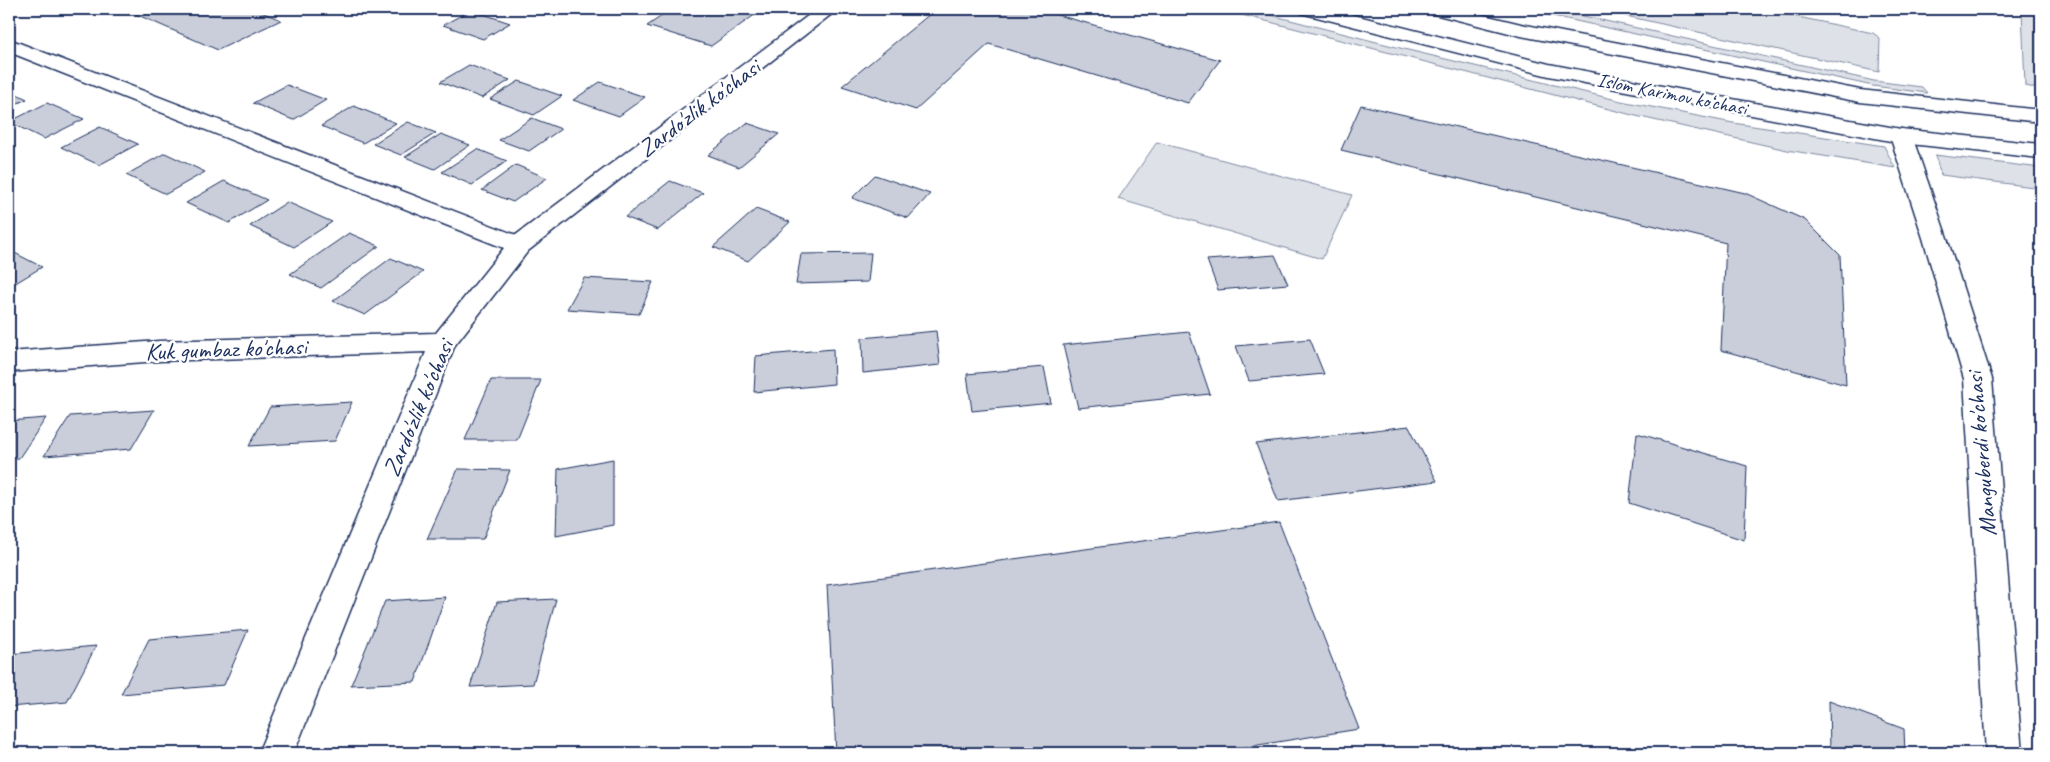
<svg xmlns="http://www.w3.org/2000/svg" width="2050" height="762" font-family="Caveat,sans-serif">
<style>
.green{fill:#dee1e7;stroke:#7c88a2}
.building{fill:#caceda;stroke:#1b2f5e}
.lines{fill:none;stroke-linecap:round;stroke-linejoin:round}
.minor-casing{stroke:#1b2f5e;stroke-width:3}
.primary-casing{stroke:#1b2f5e;stroke-width:3}
.minor{fill:#fff;fill-rule:evenodd}
.primary{fill:#fff;fill-rule:evenodd}
.labels{text-anchor:middle;dominant-baseline:central;stroke-width:5;stroke-linejoin:round;paint-order:stroke}
.far-street-label{font-size:20px;fill:#1b2f5e;stroke:#fff}
.street-label{font-size:24px;fill:#1b2f5e;stroke:#fff}
</style>
<rect width="100%" height="100%" fill="#fff"/>
<filter id="ink" filterUnits="userSpaceOnUse"><feTurbulence type="fractalNoise" baseFrequency=".02" numOctaves="2"/><feDisplacementMap in="SourceGraphic" scale="10" xChannelSelector="R" yChannelSelector="G"/><feConvolveMatrix kernelMatrix="1 2 1 2 8 2 1 2 1" color-interpolation-filters="sRGB"/></filter>
<g filter="url(#ink)">
<path class="green" d="M1219 9H1247L1408 50 1621 101 1733 123 1884 146 1895 168 1787 150 1636 116Z
M1521 9H1552L1874 81 1922 87 1927 93 1873 86Z
M1594 9H1761L1873 33 1880 38 1879 72Z
M2022 10 2041 14V89L2025 86Z
M1157 142 1352 195 1322 259 1118 199Z
M1935 155 2041 168V188L1941 175Z"/>
<path class="building" d="M124 9H254L281 20 218 50Z
M672 9H763L711 46 647 26Z
M936 9H1036L1220 60 1188 103 989 44 916 110 842 86Z
M471 10 510 23 483 39 443 25Z
M469 65 510 80 482 98 440 82Z
M519 81 562 96 534 115 490 99Z
M600 82 645 97 619 116 573 100Z
M287 85 326 100 293 120 253 103Z
M9 90 27 99 9 107Z
M47 103 84 119 44 139 9 122Z
M1361 105 1745 193 1805 220 1840 255 1846 385 1721 350 1726 243 1341 150Z
M354 106 396 123 363 143 321 126Z
M532 118 561 129 529 151 499 140Z
M408 122 436 133 401 155 373 144Z
M747 123 779 134 739 167 708 155Z
M100 127 138 144 99 165 61 147Z
M441 134 470 145 435 169 405 157Z
M477 149 507 161 472 185 442 172Z
M165 153 205 172 166 194 126 175Z
M516 165 547 178 513 202 482 190Z
M875 175 930 194 908 218 852 198Z
M224 181 267 200 229 223 186 203Z
M670 181 703 193 658 230 625 217Z
M287 202 332 222 294 247 250 226Z
M756 209 790 222 748 261 713 247Z
M349 233 379 246 321 288 290 274Z
M9 250 42 267 9 287Z
M871 253 868 282 796 284 801 254Z
M1275 255 1288 284 1218 290 1207 260Z
M391 258 423 272 365 315 333 301Z
M584 278 653 282 639 314 567 309Z
M936 331 940 365 863 373 862 338Z
M1189 332 1210 394 1078 408 1063 345Z
M1310 339 1324 374 1249 381 1236 346Z
M833 349 834 384 754 392 756 356Z
M1044 367 1051 403 972 411 967 374Z
M491 380H541L517 440H465Z
M352 402 335 441 249 446 270 407Z
M154 410 131 449 44 456 70 416Z
M46 418 19 458 9 459V421Z
M1409 426 1437 481 1278 501 1256 444Z
M1637 433 1747 466 1744 540 1629 503Z
M613 459V525L556 536 558 469Z
M458 469 510 470 483 539H427Z
M1279 522 1359 729 1208 753H836L827 585Z
M445 597 415 682 351 685 385 601Z
M556 599 533 684 470 687 497 602Z
M248 630 224 685 121 694 149 639Z
M96 646 67 702 9 707V654Z
M1829 701 1904 729 1905 753H1830Z"/>
<g class="lines">
<defs>
<path id="minor" d="M817 9H838L528 251 455 345 294 753H258L426 352 159 361 9 372V352L159 341 436 333 504 248 9 52V39L516 235Z
M1901 129 1909 131 1912 136 1947 238 1992 379 2022 753H1986L1964 379 1923 238 1890 136 1893 131Z"/>
<path id="primary" d="M1299 9H1330L1549 64 1693 92 1901 129 2041 144V158L1901 143 1693 104 1549 76 1301 13Z
M1428 9H1459L1521 24 1860 90 2041 110V122L1860 102 1521 36 1430 13Z"/>
</defs>
<use href="#minor" class="minor-casing"/>
<use href="#primary" class="primary-casing"/>
<use href="#minor" class="minor"/>
<use href="#primary" class="primary"/>
</g>
</g>
<g class="labels">
<g class="far-street-label">
<text transform="translate(1672 94) rotate(11)">Islom Karimov ko‘chasi</text>
</g>
<g class="street-label">
<text transform="translate(699 108) rotate(-37)">Zardo'zlik ko'chasi</text>
<text transform="translate(226 349) rotate(-2)">Kuk gumbaz ko'chasi</text>
<text transform="translate(418 408) rotate(-67)">Zardo'zlik ko'chasi</text>
<text transform="translate(1981 454) rotate(-95)">Manguberdi ko'chasi</text>
</g>
</g>
<rect width="2050" height="762" fill="none" stroke="#fff" stroke-width="30"/>
<rect x="15" y="15" width="2020" height="732" fill="none" stroke="#1b2f5e" stroke-width="2" filter="url(#ink)"/>
</svg>
